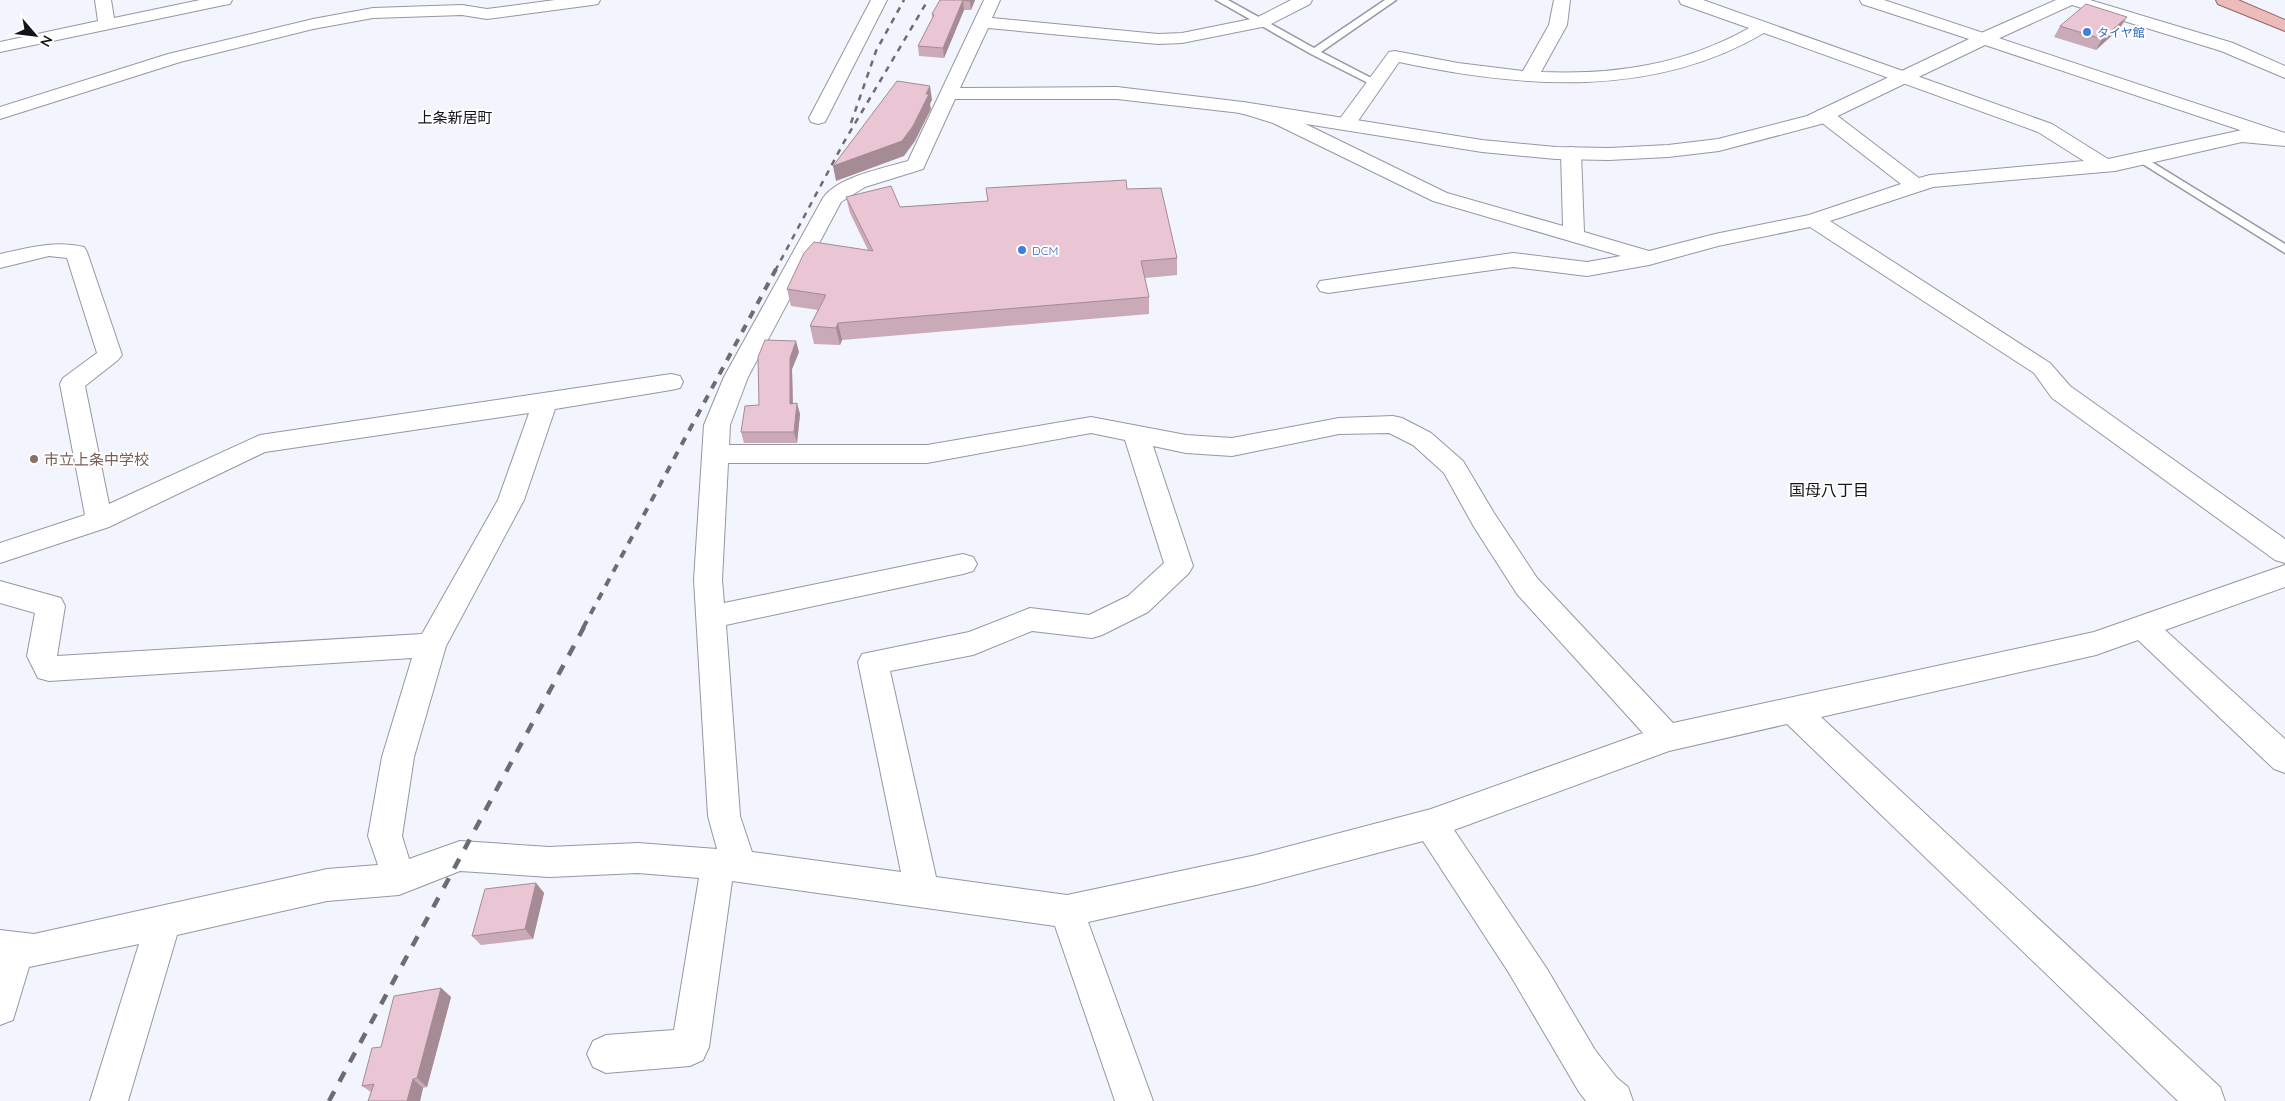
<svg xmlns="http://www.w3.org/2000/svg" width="2285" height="1101" font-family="Quicksand,'Noto Sans JP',sans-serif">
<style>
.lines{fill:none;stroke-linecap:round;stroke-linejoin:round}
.service-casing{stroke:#9597a3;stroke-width:3}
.minor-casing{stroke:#9597a3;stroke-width:2}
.tertiary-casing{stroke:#9597a3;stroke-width:2}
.primary-casing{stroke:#976462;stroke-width:2}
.service{fill:#fff;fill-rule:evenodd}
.minor{fill:#fff;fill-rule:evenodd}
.tertiary{fill:#fff;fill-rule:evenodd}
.primary{fill:#ebbcb9;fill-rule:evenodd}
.rail-far2{stroke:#6c6d73;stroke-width:2.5;stroke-dasharray:6 6;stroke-linecap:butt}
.rail-far1{stroke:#6c6d73;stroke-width:4;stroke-dasharray:8 8;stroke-linecap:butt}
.rail{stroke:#6c6d73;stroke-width:4.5;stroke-dasharray:11 11;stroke-linecap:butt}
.wall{fill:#c9aab6}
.shaded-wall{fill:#a48b94}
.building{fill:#eac6d4;stroke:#a48b94}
.shop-dot{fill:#3f7fe0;stroke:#fff;stroke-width:2}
.education-dot{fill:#8d6e63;stroke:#fff;stroke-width:2}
.labels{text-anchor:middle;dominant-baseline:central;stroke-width:4;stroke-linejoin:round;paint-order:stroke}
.far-shop-label{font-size:12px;fill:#366cbe;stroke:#fff;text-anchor:start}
.far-quarter-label{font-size:15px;fill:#131418;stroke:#fff}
.education-label{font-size:15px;fill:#785e54;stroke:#fff;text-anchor:start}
.neighbourhood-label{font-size:16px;fill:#131418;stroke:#fff}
</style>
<rect width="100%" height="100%" fill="#f2f4fe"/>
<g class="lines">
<defs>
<path id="service" d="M1216 0H1228L1314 48 1385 0H1396L1321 52 1381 83 1380 85H1372L1311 54Z
M2142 156 2285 244V253L2138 161 2137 159Z"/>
<path id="minor" d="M95 0H111L114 18 200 0H232L230 4 224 5 0 52V42L98 21Z
M555 0H600L598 4 592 5 487 19 462 15 373 18 313 29 180 62 0 119V107L168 54 313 19 373 8 462 5 487 9Z
M871 0H887L827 118 825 122 818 124 811 122 809 118Z
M984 0H1000L992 18 1158 34 1182 33 1256 18 1291 0H1312L1310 4 1267 26 1182 43 1158 44 988 28 960 88 1117 87 1243 102 1287 115 1447 193 1563 226 1561 153 1564 149 1571 147 1578 149 1581 153 1584 232 1649 251 1715 234 1809 215 1901 184 1817 119 1815 115 1817 111 1824 109 1831 111 1919 178 1930 175 2084 161 2038 132 1764 33C1652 99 1522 88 1399 62L1353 128 1346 130 1339 128 1336 124 1389 52 1395 51 1458 63 1523 71 1549 25 1554 0H1570L1567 25 1541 72C1615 75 1683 65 1749 28L1681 4 1679 0H1703L2052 124 2108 159 2242 130 2285 134V146L2242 142 2115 171 1933 187 1830 221 2050 363 2070 386 2285 539V563L2275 560 2052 398 2034 373 1810 227 1718 246 1649 265 1587 276 1513 267 1328 293 1320 291 1317 286 1320 281 1513 253 1587 262 1621 256 1433 201 1273 123 1241 113 1117 99H955L923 169 865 187 841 202 748 377 730 425 729 445H927L1091 417 1186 435 1232 438 1339 418 1393 416 1402 418 1431 433 1463 461 1494 513 1537 578 1673 723 2094 632 2285 565V587L2165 630 2285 739V773L2274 769 2138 640 2096 655 1821 717 2220 1087 2225 1101H2178L1787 724 1669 751 1454 830 1547 969 1595 1050 1617 1078 1628 1087 1633 1101H1586L1579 1092 1509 973 1423 841 1256 885 1088 922 1153 1101H1115L1055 926 732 881 709 1047 703 1060 690 1066 606 1073 593 1067 587 1054 593 1041 606 1035 674 1030 699 878 638 873 549 877 460 871 399 895 327 901 177 935 128 1101H90L139 944 29 967 13 1020 0 1025V930L34 934 327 869 378 865 368 836 382 757 412 658 49 681 38 678 27 656 35 613 0 603V581L61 598 65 606 57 656 422 634 498 500 529 413 265 452 109 527 0 563V543L85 515 60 384 63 378 97 353 67 258 49 256 0 268V254C28 248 55 240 84 247L87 252 122 355 118 360 85 386 109 504 260 435 671 374 680 376 683 382 680 388 671 390 555 409 524 500 446 646 414 757 402 836 409 859 460 841 549 847 638 843 717 849 708 816 694 580 704 425 724 377 823 198C837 177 884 168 908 161ZM1091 433 1125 440 1164 563 1128 596 1089 615 1030 608 969 632 862 654 858 662 901 872 752 852 740 816 726 625 963 574 973 571 977 564 973 557 963 554 724 603 722 580 728 463H927ZM1389 433 1413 445 1444 473 1474 527 1517 594 1643 733 1431 809 1256 855 1067 895 936 877 890 671 973 655 1032 631 1092 638 1102 635 1148 612 1189 573 1193 566 1153 446 1186 453 1232 456 1339 434Z
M2056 0H2090L2233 43 2285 66V78L2221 51 2072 5 1991 42H1979L1976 38 1979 34Z"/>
<path id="tertiary" d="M1860 0H1884L2285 133V145L1985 45 1821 124 1719 151 1668 157 1609 160 1556 159 1482 152 1243 114 1236 112 1234 108 1236 104 1243 102 1482 140 1556 147 1609 148 1668 145 1718 139 1807 116 1969 39 1862 4Z"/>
<path id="primary" d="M2216 0H2238L2285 20V31L2218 4Z"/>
</defs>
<use href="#service" class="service-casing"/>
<use href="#minor" class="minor-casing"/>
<use href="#tertiary" class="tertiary-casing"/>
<use href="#primary" class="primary-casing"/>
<use href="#service" class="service"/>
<use href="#minor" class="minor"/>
<use href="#tertiary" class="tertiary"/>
<use href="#primary" class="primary"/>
<path class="rail-far2" d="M851 123 876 51 904 0
M775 271 844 142 928 0"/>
<path class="rail-far1" d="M583 628 776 269"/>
<path class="rail" d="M329 1101 584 627"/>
</g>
<path class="wall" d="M940 0H975L971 10H964L944 58 919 56 918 46 932 19V14Z
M2060 26 2120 28 2096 50 2054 37Z
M986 188 1127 189 1177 258V275L1145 278 1149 297V314L842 340 840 345 814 344 810 326 818 310 791 306 787 289 868 250 850 213 846 197 900 207 988 201Z
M799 352 792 369 793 404 800 414 797 443H744L741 432Z
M536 883 544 893 533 939 481 945 472 936Z
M441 988 451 997 427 1087 423 1088 420 1101H368L371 1092 362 1086 381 1047Z"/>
<path class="shaded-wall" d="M963 0 964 10 944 58 943 48Z
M970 0H975L971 10 970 1Z
M2127 17 2120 28 2096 50 2102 39Z
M930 86 932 100 930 104 931 109 915 141 904 156 836 181 833 166 926 94Z
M838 323 842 340 840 345 836 328Z
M796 341 799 352 792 369 793 415 790 404V358Z
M797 403 800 414 797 443 794 432Z
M536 883 544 893 533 939 525 929Z
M441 988 451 997 427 1087 417 1078Z
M413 1079 423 1088 420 1101H407Z"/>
<path class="building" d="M940 0H970V1L963 0 943 48 918 46 934 15 932 14Z
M2086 4 2127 17 2102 39 2060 26Z
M897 81 930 86 926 94H929L913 126 902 141 833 166Z
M1126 180 1127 189 1161 188 1177 258 1141 261 1149 297 838 323 836 328 810 326 826 295 787 289 804 253 814 242 873 251 846 197 891 186 900 207 988 201 986 188Z
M765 340 796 341 790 358V404L797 403 794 432H741L745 406 759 405 758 357Z
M536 883 525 929 472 936 485 889Z
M441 988 417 1078 413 1079 407 1101H368L374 1084 362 1086 372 1048 381 1047 394 996Z"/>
<g class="shop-dot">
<circle cx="2087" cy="32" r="5"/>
<circle cx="1022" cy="250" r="5"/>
</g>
<circle class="education-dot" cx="34" cy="459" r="5"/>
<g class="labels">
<g class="far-shop-label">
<text x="2097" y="32">タイヤ館</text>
<text x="1032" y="250">DCM</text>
</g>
<g class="far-quarter-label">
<text x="455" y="117">上条新居町</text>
</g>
<g class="education-label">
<text x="44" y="459">市立上条中学校</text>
</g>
<g class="neighbourhood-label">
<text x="1829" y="490">国母八丁目</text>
</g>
</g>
<g transform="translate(35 35) rotate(118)" stroke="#ffffff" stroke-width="4" paint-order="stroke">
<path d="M0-4L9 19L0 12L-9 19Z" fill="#131418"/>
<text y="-8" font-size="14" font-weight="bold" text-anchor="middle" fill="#131418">N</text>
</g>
</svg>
